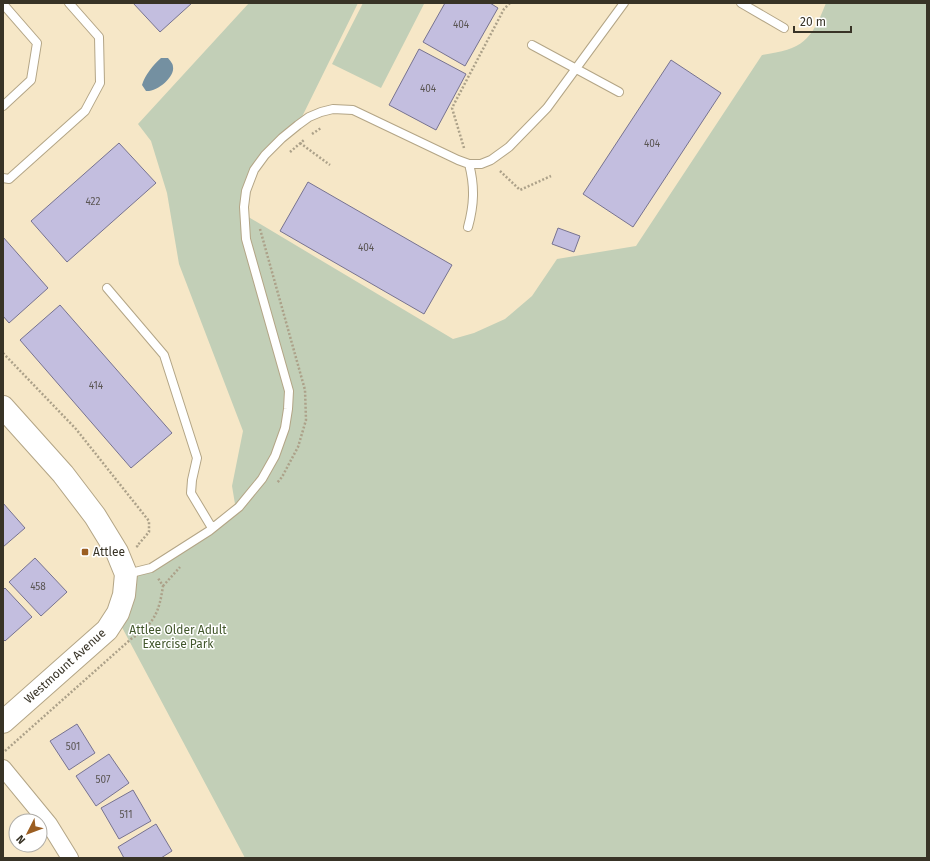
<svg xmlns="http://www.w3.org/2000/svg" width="930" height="861" font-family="'Fira Sans',sans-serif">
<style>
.green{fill:#c2cfb7}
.water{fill:#7490a1}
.building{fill:#c3bedf;stroke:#777390}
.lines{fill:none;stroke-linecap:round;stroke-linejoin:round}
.lane-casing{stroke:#b3a586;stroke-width:10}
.street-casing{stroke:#b3a586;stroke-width:18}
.secondary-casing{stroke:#b3a586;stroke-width:24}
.path{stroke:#aca189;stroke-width:2.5;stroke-dasharray:2 2;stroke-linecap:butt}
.lane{stroke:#fff;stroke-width:8}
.street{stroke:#fff;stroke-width:16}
.secondary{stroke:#fff;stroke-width:22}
.poi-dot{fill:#9b5e22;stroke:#fff;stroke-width:1.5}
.labels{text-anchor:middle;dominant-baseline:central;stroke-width:3;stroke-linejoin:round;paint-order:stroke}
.number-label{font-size:10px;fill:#5b5654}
.poi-label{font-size:12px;fill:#383326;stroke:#fff;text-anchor:start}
.park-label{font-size:12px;fill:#42572c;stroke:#fff}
.street-label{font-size:12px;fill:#383326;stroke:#fff}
</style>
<rect width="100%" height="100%" fill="#f6e7c7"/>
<path class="green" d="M249 3H358L297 127 266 155 247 192 245 215 453 339 474 333 505 319 532 296 557 259 636 246 762 55C803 49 811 41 826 3H927V858H245L117 618 127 575 151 570 236 510 232 486 243 431 179 264 167 193 151 141 138 124Z
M363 3H422L424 4 381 88 332 64Z"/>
<path class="water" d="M161 58H168C170 61 173 63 173 67 175 77 157 92 146 91L142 85C145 75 153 65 161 58Z"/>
<path class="building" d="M133 3H192L160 32Z
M445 3H490L498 8 465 66 423 42Z
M419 49 466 74 436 130 389 105Z
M671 60 721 93 633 227 583 194Z
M119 143 156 183 67 262 31 221Z
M308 182 452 265 424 314 280 231Z
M558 228 580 236 574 252 552 244Z
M3 237 48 288 9 323 3 316Z
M60 305 172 433 131 468 20 340Z
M3 503 25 528 3 547Z
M35 558 67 592 41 616 9 582Z
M5 588 32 617 5 641 3 639V590Z
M77 724 95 753 69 770 50 741Z
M109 754 129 783 96 806 76 776Z
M133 790 151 821 119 839 101 808Z
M156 824 172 851 161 858H124L118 847Z"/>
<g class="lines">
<defs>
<path id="lane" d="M741 3 784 28
M3 4 37 43 31 80 3 106
M532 45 619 92
M3 178 9 179 85 111 100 83 99 37 69 3
M468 227C474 205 475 187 469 164
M107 288 164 355 197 458 192 480 191 493 212 528
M127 574 151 568 209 531 239 507 262 479 275 456 285 428 288 409 289 391 246 239 244 207 246 191 254 170 265 155 282 138 298 125 309 117 321 112 333 109 353 110 458 160 469 164H481L491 160 509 147 547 108 624 3"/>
<path id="street" d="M3 768 49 824 70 858"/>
<path id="secondary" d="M3 407 63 474 95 516 117 552 126 574 124 595 118 613 107 630 3 722"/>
</defs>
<use href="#lane" class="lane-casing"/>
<use href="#street" class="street-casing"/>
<use href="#secondary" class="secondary-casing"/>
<path class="path" d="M312 134 321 128
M300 143 330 165
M464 148 452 108 504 9 510 3
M290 152 304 140
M500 171 520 190 551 176
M260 229 305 390 306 420 298 447 282 477 277 483
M3 353 76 429 149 521V532L137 546 138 547
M163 586 180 567
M5 751 131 639C154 624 159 613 163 586L158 578"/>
<use href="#lane" class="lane"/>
<use href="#street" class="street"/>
<use href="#secondary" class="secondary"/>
</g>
<rect class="poi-dot" x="81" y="548" width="8" height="8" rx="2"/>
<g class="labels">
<g class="number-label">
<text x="461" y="25">404</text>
<text x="428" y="89">404</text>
<text x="652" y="144">404</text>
<text x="93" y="202">422</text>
<text x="366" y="248">404</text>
<text x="96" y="386">414</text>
<text x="38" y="587">458</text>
<text x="73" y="747">501</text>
<text x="103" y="780">507</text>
<text x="126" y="815">511</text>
</g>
<g class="poi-label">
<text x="93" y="552">Attlee</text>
</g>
<g class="park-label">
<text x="178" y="630">Attlee Older Adult<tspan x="178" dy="14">Exercise Park</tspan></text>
</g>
<g class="street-label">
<text transform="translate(65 666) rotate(-42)">Westmount Avenue</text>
</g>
</g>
<rect width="930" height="861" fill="none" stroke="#383326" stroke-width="8"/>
<g transform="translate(28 833) rotate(228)"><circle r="19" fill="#ffffff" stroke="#afada8"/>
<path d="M0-3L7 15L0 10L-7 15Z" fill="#9b5e22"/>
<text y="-6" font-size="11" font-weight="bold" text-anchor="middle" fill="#383326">N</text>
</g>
<path d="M794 26v6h57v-6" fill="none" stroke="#383326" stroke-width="2"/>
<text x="800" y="26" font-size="12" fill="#383326" stroke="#ffffff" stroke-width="3" paint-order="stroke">20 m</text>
</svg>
